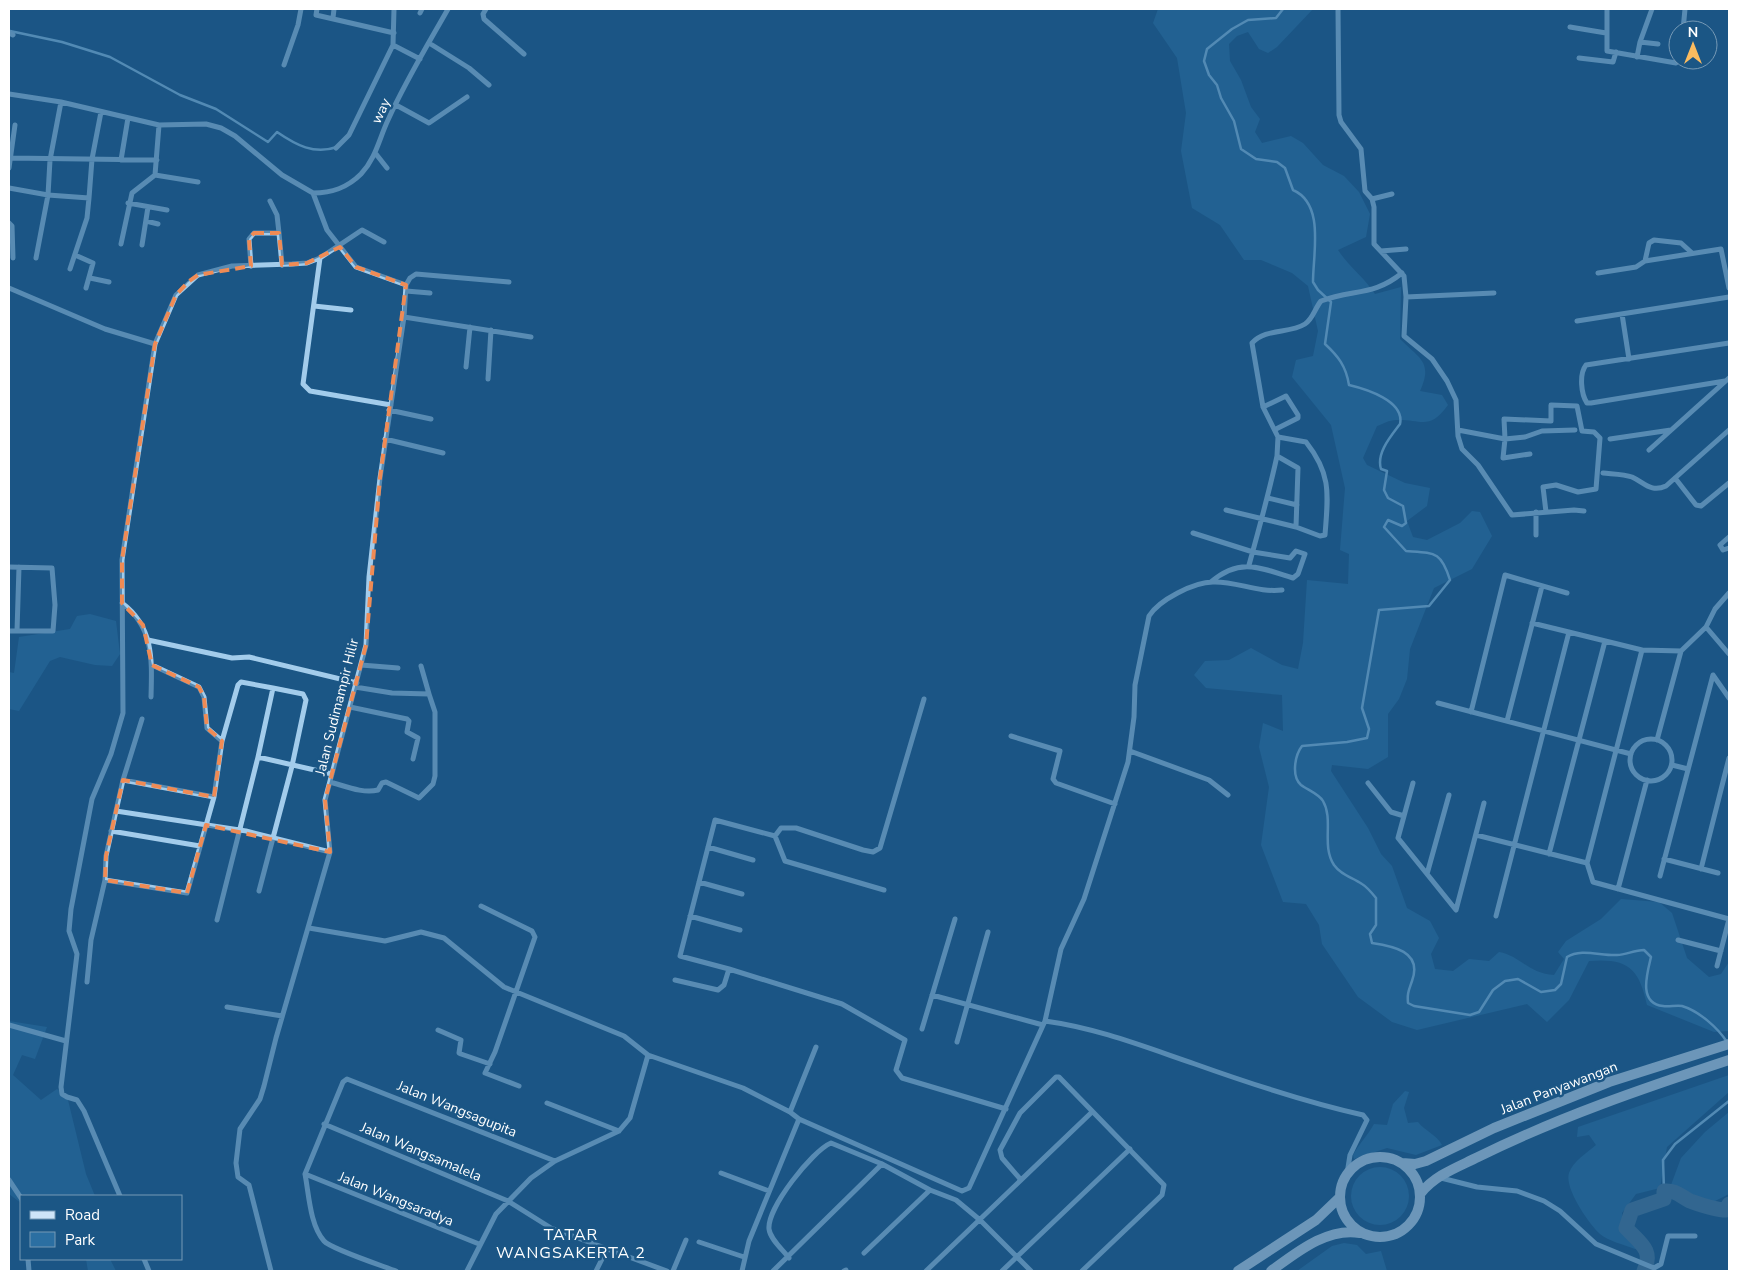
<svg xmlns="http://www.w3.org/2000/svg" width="1738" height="1280" font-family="'Nunito Sans',sans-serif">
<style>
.green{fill:#2b6fa2}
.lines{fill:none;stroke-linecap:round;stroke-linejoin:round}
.stream{stroke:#95c9ed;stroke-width:2.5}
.river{stroke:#4f7a9d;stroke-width:15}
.minor{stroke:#a3cceb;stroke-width:5}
.secondary{stroke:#cee5f8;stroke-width:10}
.marked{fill:none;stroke:#ef8b55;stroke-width:4;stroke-dasharray:10 6;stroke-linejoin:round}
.labels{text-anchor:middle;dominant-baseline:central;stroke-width:5;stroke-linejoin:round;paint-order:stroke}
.street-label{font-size:14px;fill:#fff;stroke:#1b5685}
.quarter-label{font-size:16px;letter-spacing:1px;fill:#fff;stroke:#1b5685}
</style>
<rect width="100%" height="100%" fill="#1b5685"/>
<path class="green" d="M1158 9H1313L1277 47 1268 53 1259 49 1248 32 1237 36 1229 44 1230 61 1241 80 1251 107 1260 119 1255 132 1262 143 1291 136 1303 143 1323 165 1344 176 1359 192 1370 214 1366 237 1338 250C1349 267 1364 277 1375 294L1401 287 1400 339C1420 359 1433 362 1420 391L1442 395 1448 405C1429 431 1422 419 1396 420 1389 420 1383 424 1377 426L1363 458 1367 465 1405 483 1430 488 1427 506 1407 521 1413 537 1427 540 1460 523 1472 511 1480 512 1492 536 1472 569 1434 588 1410 649 1407 679 1399 699 1388 714V757L1368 769 1332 765 1331 771 1368 828 1381 854 1392 866 1407 908 1430 921 1439 938 1431 954 1435 969 1453 971 1469 959 1489 961 1499 952C1519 955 1529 974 1554 975L1564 959 1558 952 1566 941 1601 919 1621 899 1659 902 1672 913 1687 958 1709 977 1721 974 1729 962V1031L1714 1032 1647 1005C1639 968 1628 958 1589 961L1569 1000 1547 1022 1527 1004 1417 1030 1392 1022 1358 997 1322 944 1319 925 1306 904 1283 902 1261 845 1269 787 1259 747 1263 723 1283 731 1282 695 1206 688 1194 675 1205 661 1229 660 1251 648 1282 665 1298 669 1303 643 1307 580 1348 584 1349 554 1340 550 1345 488 1331 425 1292 377 1296 360 1313 356 1318 331 1308 286 1292 273 1261 260H1244L1220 225 1192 208 1181 151 1186 113 1177 58 1153 23Z
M90 614 116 621 120 654 112 666 95 665 60 657 50 661 19 711 9 709V672L14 673 19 637 70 629 77 616Z
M9 1021 47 1027 35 1059 22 1055 13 1075 41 1100 57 1089 67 1096 86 1174 95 1196H21V1203L9 1194Z
M1729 1075V1092L1667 1147 1660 1188 1636 1194 1622 1213 1626 1233 1639 1248 1635 1249C1625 1245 1608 1241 1600 1234 1589 1224 1564 1188 1569 1173 1573 1161 1587 1153 1596 1145L1589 1135 1577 1137 1578 1127Z
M1405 1091 1409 1092 1404 1108 1408 1123 1418 1122C1425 1131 1437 1135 1442 1145L1416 1155 1387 1148 1354 1159 1353 1155C1359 1144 1368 1135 1374 1124L1387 1125 1393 1104Z
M1729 1112V1194L1701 1208 1671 1185 1681 1158 1705 1132Z
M1351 1196a29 29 0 1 1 58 0a29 29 0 1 1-58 0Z
M1344 1243 1357 1245 1366 1254 1381 1251 1387 1271H1297L1332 1246Z
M86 1259H110L116 1271H88Z"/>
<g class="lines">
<path class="stream" d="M1283 9 1276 18 1248 20 1232 29 1207 49 1204 61 1209 75 1217 85 1221 98 1234 121 1241 149 1256 159 1277 162 1285 168 1293 190C1325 204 1313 253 1313 282L1318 290 1331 302 1325 344C1338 356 1346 366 1349 385 1366 389 1405 401 1400 424 1391 436 1376 453 1381 469L1387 471 1384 490 1388 498 1403 506 1406 523 1402 526 1388 520 1384 527 1406 551C1435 553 1441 551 1450 580L1429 606 1379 610 1362 708 1369 729 1367 738 1347 742 1302 746C1295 755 1291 776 1301 785 1308 790 1319 794 1323 801 1334 820 1321 845 1334 865 1342 876 1352 877 1362 884 1367 887 1372 893 1376 898V925L1370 934 1372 943C1392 946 1423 951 1412 981 1409 990 1407 993 1408 1003L1414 1006 1470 1015 1479 1012 1493 990 1505 981 1518 979 1541 992 1555 990 1561 984 1567 957C1581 948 1601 956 1617 955 1626 955 1634 950 1644 950L1651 957C1647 974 1638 1003 1663 1006 1669 1007 1676 1005 1682 1006 1699 1011 1718 1028 1727 1042
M10 31 62 42 110 57 180 95 216 109 268 142 277 132C296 145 314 155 337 147
M1664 1191 1663 1160 1675 1144 1729 1101"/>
<path class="river" d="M1644 1271C1654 1250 1640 1243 1626 1228L1632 1210 1664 1199V1191C1676 1190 1680 1196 1690 1201 1701 1205 1714 1210 1726 1210L1729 1204"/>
<path class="minor" d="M317 9 316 15 394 33
M486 9 483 14 484 19 524 54
M1338 9 1339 115 1341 122 1361 149 1365 191 1372 199 1374 207V244L1404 276 1406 297 1404 336 1432 359 1447 381 1456 400 1458 436 1462 449 1478 465 1512 515 1574 510 1584 511
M1607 9V51L1676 63 1679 60
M420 13 422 9
M333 18 334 9
M1570 27 1606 33
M1683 30 1685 9
M9 33 13 35
M1640 42 1658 44
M429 43 469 68 489 85
M393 45 420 59
M1637 57 1640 42 1652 9
M1579 58 1613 62 1616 52
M284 65 298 25 301 9
M9 94 61 102 159 125 206 124 221 128 235 136 282 175 313 193 327 230 356 267 406 285 404 317 380 478 369 577 366 645 325 800 330 852 276 1038 264 1086 260 1099 240 1129 236 1163 238 1177 249 1185 271 1271
M396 105 429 123 467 97
M336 148 349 135 393 45 394 9
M376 154 387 168
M10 158 157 160
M121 160 128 118
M9 168 15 125
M155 175 198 182
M9 188 48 195 50 160 61 102
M313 193C332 193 347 188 361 174 376 158 379 139 388 120 405 82 427 46 448 9
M89 198 92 159 101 112
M1372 199 1392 194
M270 201 277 215 279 233
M128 203 167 210
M146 221 158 224
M9 223 12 226 13 258
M384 242 362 230 320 258 303 384 310 391 391 405
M121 244 132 193 155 175 159 125
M142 245 148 207
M1381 251 1406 249
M75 255 93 263 86 288
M36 258 48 195 89 198 87 218 70 269
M1645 261 1649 243 1654 240 1681 243 1692 253
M251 266 249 239 254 233H279L282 265
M1598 273 1636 267 1645 261 1721 249 1729 288
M90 278 109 282
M406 285 410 278 416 274 509 282
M9 288 105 329 155 344
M406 291 430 293
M1406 297 1494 293
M314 306 351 310
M1622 314 1629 359
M404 317 531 337
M1577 321 1729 297
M466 367 470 327
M488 379 491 330
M1725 381 1591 403H1587C1581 394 1579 374 1586 365L1729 343
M1263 407 1286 396 1298 415V418L1276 429
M389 410 431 419
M1458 430 1505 439 1503 458 1530 454
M1278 437 1306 442C1332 475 1328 495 1325 535L1320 536 1296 527
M385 439 443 453
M1610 439 1671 430
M1649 450 1729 378
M1277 456 1278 437 1263 407 1252 343C1266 328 1289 334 1305 324 1313 319 1315 308 1321 301 1353 289 1374 296 1402 273
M1603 473C1612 474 1624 474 1632 477 1645 483 1651 493 1666 486L1729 430
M1675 478 1696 505 1701 506 1729 483
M1268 498 1297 505
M1226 510 1296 527 1298 468 1277 456C1269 493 1259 529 1249 565
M1546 512 1543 487 1556 485 1578 492 1596 489 1600 438 1594 432 1582 431 1577 406 1551 405V421L1504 419 1505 439 1525 437 1542 431 1575 430
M1193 533 1253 552 1290 558 1296 551 1305 554 1298 574 1293 578C1261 568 1240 557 1211 582
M1536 535V512
M1729 537 1720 545 1723 550 1729 548
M9 567 52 568 55 605 53 631H9
M1729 593 1715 609 1706 627 1729 654
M122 603C154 627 152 660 151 697
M1532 623 1642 650 1681 651 1706 627
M17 631 19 567
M148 640 232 658 249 657 357 683
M152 665 199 687 204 697 207 728 222 741
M361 665 398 668
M421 666 429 694
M1438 703 1631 754
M350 707 407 719 409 721 407 732 418 738 413 759
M1471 712 1505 575 1567 593
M1507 721 1542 586
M1011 736 1060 751 1053 779 1056 783 1115 804
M1630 760a21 21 0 1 1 42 0a21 21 0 1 1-42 0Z
M1657 740 1681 651
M1130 751 1209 780 1228 795
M1672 765 1688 769
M123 780 142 719
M330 782C345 786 363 794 378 790L382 783 386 782 419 798 433 784 435 776V712L429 694 392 693 355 687
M1368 783 1391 812 1404 816
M1413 783 1398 838 1456 910 1484 803
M116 811 123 780 214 797
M111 831 200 846
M1476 835 1587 863 1593 882 1729 919
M775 836 781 828H796L863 850 873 852 880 848 924 699
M708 847 753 860
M1549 854 1605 641
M1664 859 1718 873
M1587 863 1642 650
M1701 869 1729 758
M1427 874 1449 795
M1660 876 1713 675 1729 698
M105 880 187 893 214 797 222 741 238 685 241 682 273 688 258 757
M699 882 742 894
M1618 889 1647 780
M259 891 292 766 306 700 303 694 273 688
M481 906 532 931 535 937 495 1052 485 1073 519 1086
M690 916 740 930
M1496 916 1569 632
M217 920 258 757 332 774
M309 928 385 941 421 932 444 938 504 987 624 1036 648 1055 743 1088 790 1112 799 1119 962 1191 969 1188 1045 1021C1097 1028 1145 1047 1195 1064 1251 1084 1305 1102 1363 1115L1367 1120 1350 1155 1347 1174
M1678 940 1721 951
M1717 966 1729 919
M729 969 680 956 715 820 775 836 785 861 884 890
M675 980 718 990 724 985 729 969 842 1004 905 1040 896 1070 902 1078 1006 1109
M87 982 91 940 105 880 106 856 116 811 246 831 330 852
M932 995 1043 1025
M227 1007 282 1016
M1045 1021 1061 949 1084 899 1128 762 1134 717 1135 685 1149 616C1159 600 1194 582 1213 582 1236 581 1258 593 1282 590
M9 1025 66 1041
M922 1029 955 919
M438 1030 461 1040 459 1053 461 1054 490 1064
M957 1042 988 932
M547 1103 619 1131
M790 1112 816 1047
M324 1124 508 1201 551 1228 667 1271
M721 1173 769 1191
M305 1174 343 1082 347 1079 555 1161
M305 1174 479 1244
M305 1174C309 1195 310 1225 324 1241 331 1249 383 1266 396 1271
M1441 1178 1477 1187 1517 1191 1544 1201 1560 1211 1596 1244 1654 1268 1661 1264 1668 1236H1695
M9 1180 21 1198
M1021 1180 1002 1158 1000 1150 1020 1113 1056 1077H1059L1164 1185 1162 1195 1082 1271
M120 1196 84 1111 77 1100 67 1097 62 1094 61 1087 77 954 69 931 71 909 92 799 111 754 123 713 122 560 155 344 176 295 198 275 232 266 292 264 307 263 320 258
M699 1242 744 1257
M864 1253 930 1190
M789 1258C783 1250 770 1239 769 1229 767 1208 812 1151 831 1143L882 1164 930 1190 956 1200 980 1220 1031 1271
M28 1259 29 1271
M144 1259 149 1271
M467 1271 496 1214 531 1178 555 1161 619 1131 630 1118 648 1055
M596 1271 607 1249
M673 1271 686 1240
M742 1271 749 1241 799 1119
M773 1271 882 1164
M844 1271 846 1270
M926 1271 1092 1112
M1002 1271 1130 1149"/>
<path class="secondary" d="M1340 1197a40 40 0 1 1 80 0a40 40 0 1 1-80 0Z
M1402 1163 1415 1164 1426 1161 1494 1128 1609 1082 1729 1044
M1421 1193C1435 1175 1458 1167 1478 1157 1559 1117 1644 1088 1729 1060
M1238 1271 1316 1220 1340 1197
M1271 1271C1296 1253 1327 1227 1360 1233"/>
</g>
<path d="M0 0H1738V1280H0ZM254 233H279L282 265 307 263 340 247 356 267 406 285 380 478 366 645 325 800 330 852 206 825 187 893 105 880 106 856 123 780 214 797 222 741 207 728 204 697 199 687 152 665 143 625 122 603V560L155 344 176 295 188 282 198 275 251 266 249 239Z" fill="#1b5685" fill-opacity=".55" fill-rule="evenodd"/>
<path class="marked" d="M254 233H279L282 265 307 263 340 247 356 267 406 285 380 478 366 645 325 800 330 852 206 825 187 893 105 880 106 856 123 780 214 797 222 741 207 728 204 697 199 687 152 665 143 625 122 603V560L155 344 176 295 188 282 198 275 251 266 249 239Z"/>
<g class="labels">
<g class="street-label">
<text transform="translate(381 111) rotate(-65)">way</text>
<text transform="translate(337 707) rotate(-76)">Jalan Sudimampir Hilir</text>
<text transform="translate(1559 1088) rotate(-21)">Jalan Panyawangan</text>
<text transform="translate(457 1109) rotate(22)">Jalan Wangsagupita</text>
<text transform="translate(421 1152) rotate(23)">Jalan Wangsamalela</text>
<text transform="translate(396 1199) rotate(22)">Jalan Wangsaradya</text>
</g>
<g class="quarter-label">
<text x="571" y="1235">TATAR<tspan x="571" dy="18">WANGSAKERTA 2</tspan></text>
</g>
</g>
<rect width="1738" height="1280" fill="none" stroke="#ffffff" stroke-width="20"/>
<rect x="20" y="1195" width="162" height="65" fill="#1b5685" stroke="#769ab6"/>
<rect x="30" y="1211" width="25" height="8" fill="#cee5f8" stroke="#769ab6"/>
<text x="65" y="1220" font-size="15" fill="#ffffff">Road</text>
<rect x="30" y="1232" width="25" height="15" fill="#2b6fa2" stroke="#769ab6"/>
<text x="65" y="1245" font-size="15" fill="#ffffff">Park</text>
<g transform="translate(1693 45)"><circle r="24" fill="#1b5685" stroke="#769ab6"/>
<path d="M0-4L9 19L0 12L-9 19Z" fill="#fcbc5f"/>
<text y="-8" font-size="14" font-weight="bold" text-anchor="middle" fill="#ffffff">N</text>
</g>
</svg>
